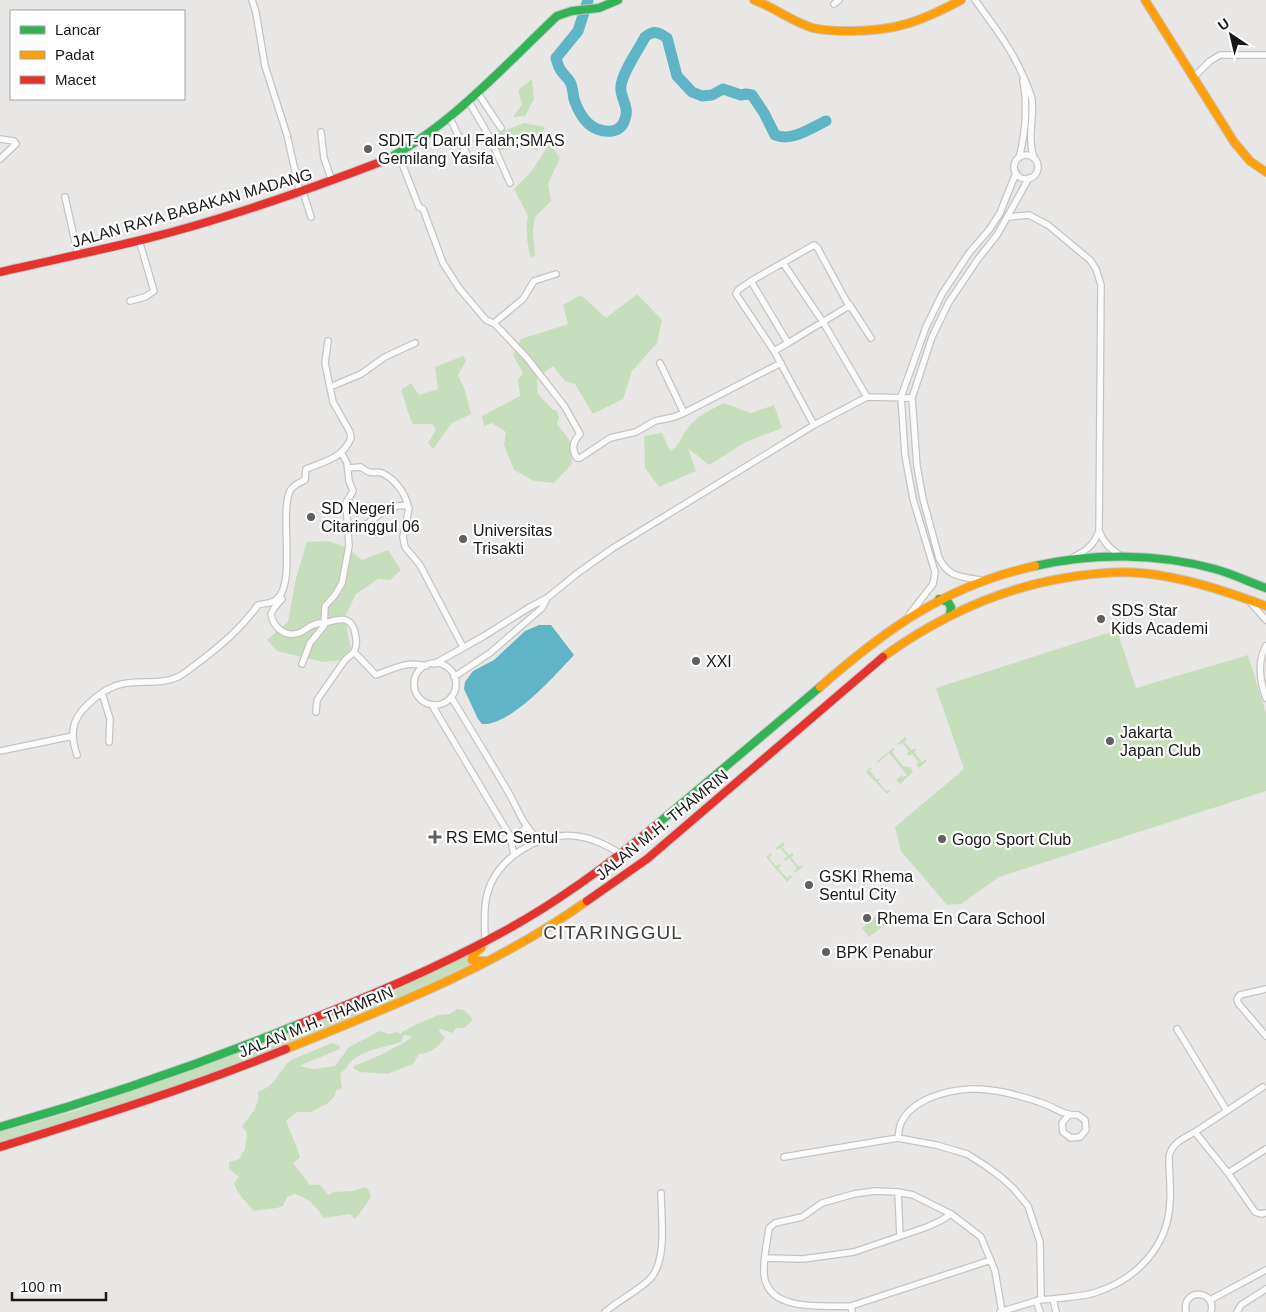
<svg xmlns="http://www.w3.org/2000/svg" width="1266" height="1312" font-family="Helvetica,sans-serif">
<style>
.green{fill:#c7debd}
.water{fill:#5fb5c5}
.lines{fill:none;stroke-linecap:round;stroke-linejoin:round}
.river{stroke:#5fb5c5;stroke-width:11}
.street-casing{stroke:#c6c4c2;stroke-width:8}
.fast-casing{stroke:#c6c4c2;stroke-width:10}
.slow-casing{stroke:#c6c4c2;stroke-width:10}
.jam-casing{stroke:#c6c4c2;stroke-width:10}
.street{stroke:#fcfbfb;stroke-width:5.5}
.fast{stroke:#30b455;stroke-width:8}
.slow{stroke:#ff9f0a;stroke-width:8}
.jam{stroke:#e5322d;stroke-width:8}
.poi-dot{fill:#62605f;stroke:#fff;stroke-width:2}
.labels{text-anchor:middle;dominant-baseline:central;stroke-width:4.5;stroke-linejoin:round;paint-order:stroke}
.poi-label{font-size:16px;fill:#191817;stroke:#fff;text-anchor:start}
.street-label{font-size:16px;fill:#191817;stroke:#fff}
.quarter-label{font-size:19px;letter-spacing:1px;fill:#423e3c;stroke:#fff}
</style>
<rect width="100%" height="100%" fill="#e9e7e5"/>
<path class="green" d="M532 79 534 99 525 116 513 117 522 104 518 90Z
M524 123 545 127 538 143V151L523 143 500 151 493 139 498 133Z
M550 143 560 158 548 184 551 201 535 217 533 230 535 256 531 258C527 243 525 231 528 216L514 189 531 172Z
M637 294 662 320 657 343 632 371 623 399 593 414 575 384 565 381 553 366 537 378 538 394 552 409 557 411 559 417 557 424 571 442 572 464 554 483 534 481 514 470 504 445 506 432 492 423 484 426 482 416 520 396 518 379 523 373 513 355 521 339 568 324 563 305 581 295 606 318Z
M463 356 466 361 458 375 465 390 471 414 452 423 433 449 428 443 436 430 432 424H413C407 413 406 402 401 390L411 383 419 395 438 389 435 367Z
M724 403 751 413 774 405 782 428 746 442 709 465 688 448 696 471 659 487 645 468 644 436 662 433 670 451C681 445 680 438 687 429 696 416 710 410 724 403Z
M328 541 346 547 362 560 388 550 401 570 390 580 378 579 356 594 345 617 351 650 344 660 323 662 277 651 267 640 288 622 296 578 307 542Z
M1117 630 1136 688 1248 655 1266 713V791L999 877 961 904 947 905 901 851 895 827 964 769 936 688Z
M905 737 907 739 904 742 912 750 915 748 916 750 914 752 922 762 925 759 927 761 919 768 916 765 919 762 912 754 909 756 907 754 909 751 902 743 899 745 898 743Z
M893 748 895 749 892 752 903 766 910 767 913 772 900 784 896 780 902 775 903 777 907 775 889 753 878 763 876 762Z
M871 767 872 768 870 771 876 779H881L878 781 886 791 890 790 891 791 887 794 866 772Z
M783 842 785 845 782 847 789 855 792 853 794 855 791 857 799 867 803 865 804 866 795 873 794 871 797 868 789 858 786 861 784 859 787 856 780 848 777 850 776 848Z
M771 853 772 855 769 858 776 866 780 864 781 865 778 868 787 878 790 875 792 877 787 882 766 857Z
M878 914 886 924 869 937 862 928Z
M467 955 468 962 473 964C419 994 361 1015 304 1038 204 1078 103 1114 0 1144V1132L75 1111 237 1053Z
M457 1009 464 1010 473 1019 465 1028H456L453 1033 440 1029 439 1031 445 1038C435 1048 435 1052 419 1054L413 1064 387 1074 360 1072 353 1068 355 1065C362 1065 407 1042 412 1037L404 1035 401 1042C386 1047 367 1049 354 1059 348 1063 348 1069 340 1073L342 1088 336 1091 335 1096 328 1103 311 1112H297L286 1121 297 1148 300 1158 293 1163 310 1185C324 1183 320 1187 329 1195L333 1192 353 1191 366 1187 369 1191 371 1197 358 1216 354 1219 350 1214 323 1218C315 1204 310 1200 295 1194L287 1197 283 1206 277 1208 254 1211C246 1202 238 1195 234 1183L239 1177 229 1169V1162L239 1159 245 1149 247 1133 242 1126C250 1116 260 1105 258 1092 277 1085 278 1071 291 1060L332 1043 340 1046V1049L299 1066 314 1069 335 1066 349 1047 380 1031 389 1034 397 1032 401 1034 402 1032 417 1024 439 1015 450 1014Z"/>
<path class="water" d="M539 625H551L574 655C555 675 511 726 482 724L478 719 464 689 465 682 473 671 494 660 525 631Z"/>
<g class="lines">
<path class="river" d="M588 0 578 31 556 58C557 61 558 66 560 69 563 75 569 78 571 84 573 89 573 94 574 99 580 117 591 133 612 131 619 130 623 126 625 119 630 106 619 97 621 86 622 73 639 49 645 37 654 30 658 32 667 38L677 76 692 92 702 96 712 95 723 89 741 95 746 94 752 95 764 113 775 135C792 142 811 128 826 121"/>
<defs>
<path id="street" d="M252 0 256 13 265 66 287 135 300 193
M975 0C993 25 1012 49 1024 78 1027 85 1031 93 1032 100 1034 120 1027 139 1034 158
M834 4 839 0
M1194 77 1210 61 1220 55H1266
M477 92 501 128
M468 100 490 138 510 183
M449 116 471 163
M321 132 324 158 332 181
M0 139 14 141 16 144 0 159
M398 153 419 207 423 209 443 263 459 288 486 320 495 324 527 358 565 407 580 434C573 441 571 449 577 458H580L610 438 636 432 655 421 674 417 684 413 781 363
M1014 167a12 12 0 1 1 24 0a12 12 0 1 1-24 0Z
M1019 158C1026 131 1028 107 1023 80
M303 192 311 217
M65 197 78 255
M1009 217 1029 215 1048 225 1090 260 1096 269 1101 285 1099 531C1094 545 1087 550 1074 557
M814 245 817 247 849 306 788 343 751 281Z
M783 263 823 322 867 397
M751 281 738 290 736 294 774 351 814 425
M130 301 145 297 154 291 139 240
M849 304 871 338
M494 323 523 299 534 281 556 274
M774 351 788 343
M660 363 684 413
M330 387 361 374 385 357 415 343
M348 468 361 467C373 477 373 470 382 473 395 479 406 494 408 507
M346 529C352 528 357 528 363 526 378 518 387 503 407 506L409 508 403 537 405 547 420 565 463 647
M1099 531C1104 544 1111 549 1122 557
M981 580C961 577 948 577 939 558L923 499 917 466 912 398 932 337 949 302 978 259 997 235 1029 178
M282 599 274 608 271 614C273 627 285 638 299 633 304 631 308 627 313 625 317 623 323 623 328 622 339 619 349 616 354 629 356 637 358 644 354 652L376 675C395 668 406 661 426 666
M1251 603 1266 620
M909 615 933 584 935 572 913 499 905 455 901 397 926 327 942 294 969 253 989 230 1000 213 1016 173
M1266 646C1257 661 1260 682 1266 698
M414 684a21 21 0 1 1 42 0a21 21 0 1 1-42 0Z
M302 664 310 643 324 626 325 606 335 595 342 583 349 546 346 503 353 491 349 481 347 463 341 452
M434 664 484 636 530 607 547 598 575 575 613 548 814 425 867 397 912 398
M454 677 490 653 542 608 547 598
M102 693 110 719 109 742
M451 697C470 728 489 759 507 790 518 808 523 828 541 841
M432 705 510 836 514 855
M316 712 317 700 345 660 354 652
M0 751 73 736
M77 755C68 729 74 715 95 698 103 692 111 686 122 684 140 680 161 685 178 677 187 672 195 665 203 659 225 642 241 628 258 605 264 603 271 604 276 600 297 584 279 514 290 491 293 485 299 483 305 480L306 469C324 462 343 458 351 438L350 432 333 402 325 363 328 341
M510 836 518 834 527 827
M485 941C485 925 483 910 487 895 496 858 539 832 576 836 593 838 606 845 621 854
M1266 989 1240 995 1237 999 1238 1003 1266 1036
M1177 1029 1227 1111
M1195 1132 1263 1087
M898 1138C899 1133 899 1127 901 1123 912 1099 947 1090 971 1089 993 1088 1017 1095 1039 1102 1053 1106 1063 1116 1078 1115L1085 1120 1086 1130 1080 1137 1071 1138 1063 1132 1062 1123 1068 1116
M784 1157 898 1138 936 1145 967 1154 986 1166 1002 1178 1014 1189 1028 1206 1040 1242 1041 1299
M1228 1173 1266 1149
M898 1192 900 1236
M766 1258 803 1259 854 1252 927 1227 942 1220 951 1214
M1053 1299C1066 1297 1081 1297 1094 1293 1136 1280 1168 1247 1170 1202 1171 1187 1169 1171 1169 1156 1172 1143 1184 1138 1195 1132L1228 1173 1255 1212 1261 1214 1266 1213
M1038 1300 1053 1299 1056 1312
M1210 1300 1266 1270
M851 1306 991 1260
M605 1312C619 1300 636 1292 649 1280 668 1262 661 1217 661 1193
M852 1312 851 1306C822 1306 767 1312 764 1274 763 1259 767 1243 769 1228L775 1223 802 1217 822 1203 854 1194 875 1191 898 1192 913 1195 951 1214 981 1237 995 1271 1002 1312
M1000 1312 1036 1301 1040 1312
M1186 1312C1181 1288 1217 1289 1211 1312
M1237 1312 1241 1305 1266 1289"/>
<path id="fast" d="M383 161C449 128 504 66 557 16L572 11 599 8 618 0
M1035 566C1094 553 1157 553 1215 569 1233 574 1249 582 1266 588
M939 599 948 602 951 607 950 614
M655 826 820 687
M0 1127C102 1098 201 1064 299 1024"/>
<path id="slow" d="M754 0C774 7 792 22 813 28 825 31 839 31 851 31 896 31 922 21 961 0
M1145 0 1234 142 1250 161 1266 172
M883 657C941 615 1004 586 1077 576 1098 573 1120 571 1141 573 1184 577 1225 591 1266 606
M820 687C886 629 947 585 1035 566
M481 948 473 954 472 960 485 961
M286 1049C390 1007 495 967 587 901"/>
<path id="jam" d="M0 272C48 261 97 251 145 239 226 219 305 191 383 161
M587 901 647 859 883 657
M299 1024C367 997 435 969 499 934 555 904 607 866 655 826
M0 1147C96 1117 193 1087 286 1049"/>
</defs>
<use href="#street" class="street-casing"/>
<use href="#fast" class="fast-casing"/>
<use href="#slow" class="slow-casing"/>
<use href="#jam" class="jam-casing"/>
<use href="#street" class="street"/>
<use href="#fast" class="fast"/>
<use href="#slow" class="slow"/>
<use href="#jam" class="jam"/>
</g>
<g class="poi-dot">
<circle cx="368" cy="149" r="5"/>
<circle cx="311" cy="517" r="5"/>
<circle cx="463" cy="539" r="5"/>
<circle cx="1101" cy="619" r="5"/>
<circle cx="696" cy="661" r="5"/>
<circle cx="1110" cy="741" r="5"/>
<path d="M432.5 829.5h5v5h5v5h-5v5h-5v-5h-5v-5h5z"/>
<circle cx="942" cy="839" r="5"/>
<circle cx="809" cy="885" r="5"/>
<circle cx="867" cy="918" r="5"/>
<circle cx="826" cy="952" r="5"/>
</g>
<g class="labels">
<g class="poi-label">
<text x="378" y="140">SDIT-q Darul Falah;SMAS<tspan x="378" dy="18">Gemilang Yasifa</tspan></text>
<text x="321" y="508">SD Negeri<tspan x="321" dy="18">Citaringgul 06</tspan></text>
<text x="473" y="530">Universitas<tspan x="473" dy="18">Trisakti</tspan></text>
<text x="1111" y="610">SDS Star<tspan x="1111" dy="18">Kids Academi</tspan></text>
<text x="706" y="661">XXI</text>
<text x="1120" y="732">Jakarta<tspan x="1120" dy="18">Japan Club</tspan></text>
<text x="446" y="837">RS EMC Sentul</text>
<text x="952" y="839">Gogo Sport Club</text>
<text x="819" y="876">GSKI Rhema<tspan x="819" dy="18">Sentul City</tspan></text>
<text x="877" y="918">Rhema En Cara School</text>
<text x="836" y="952">BPK Penabur</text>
</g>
<g class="street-label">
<text transform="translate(192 208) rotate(-16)">JALAN RAYA BABAKAN MADANG</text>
<text transform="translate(662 825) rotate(-39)">JALAN M.H. THAMRIN</text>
<text transform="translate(316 1022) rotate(-22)">JALAN M.H. THAMRIN</text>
</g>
<g class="quarter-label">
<text x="613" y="932">CITARINGGUL</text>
</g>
</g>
<rect x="10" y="10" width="175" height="90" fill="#ffffff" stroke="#a3a3a2"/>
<rect x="20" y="26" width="25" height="8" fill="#30b455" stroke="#a3a3a2"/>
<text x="55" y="35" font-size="15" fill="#191817">Lancar</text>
<rect x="20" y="51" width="25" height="8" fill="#ff9f0a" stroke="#a3a3a2"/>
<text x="55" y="60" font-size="15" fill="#191817">Padat</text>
<rect x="20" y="76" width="25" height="8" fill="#e5322d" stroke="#a3a3a2"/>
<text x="55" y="85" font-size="15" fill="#191817">Macet</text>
<g transform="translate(1231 35) rotate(325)" stroke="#ffffff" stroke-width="4" paint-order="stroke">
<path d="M0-4L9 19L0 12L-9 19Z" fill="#191817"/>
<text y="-8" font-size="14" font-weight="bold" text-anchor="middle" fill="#191817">U</text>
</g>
<path d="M12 1292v8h94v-8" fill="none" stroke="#191817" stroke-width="2.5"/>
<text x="20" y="1292" font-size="15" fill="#191817" stroke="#ffffff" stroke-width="4" paint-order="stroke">100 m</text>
</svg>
